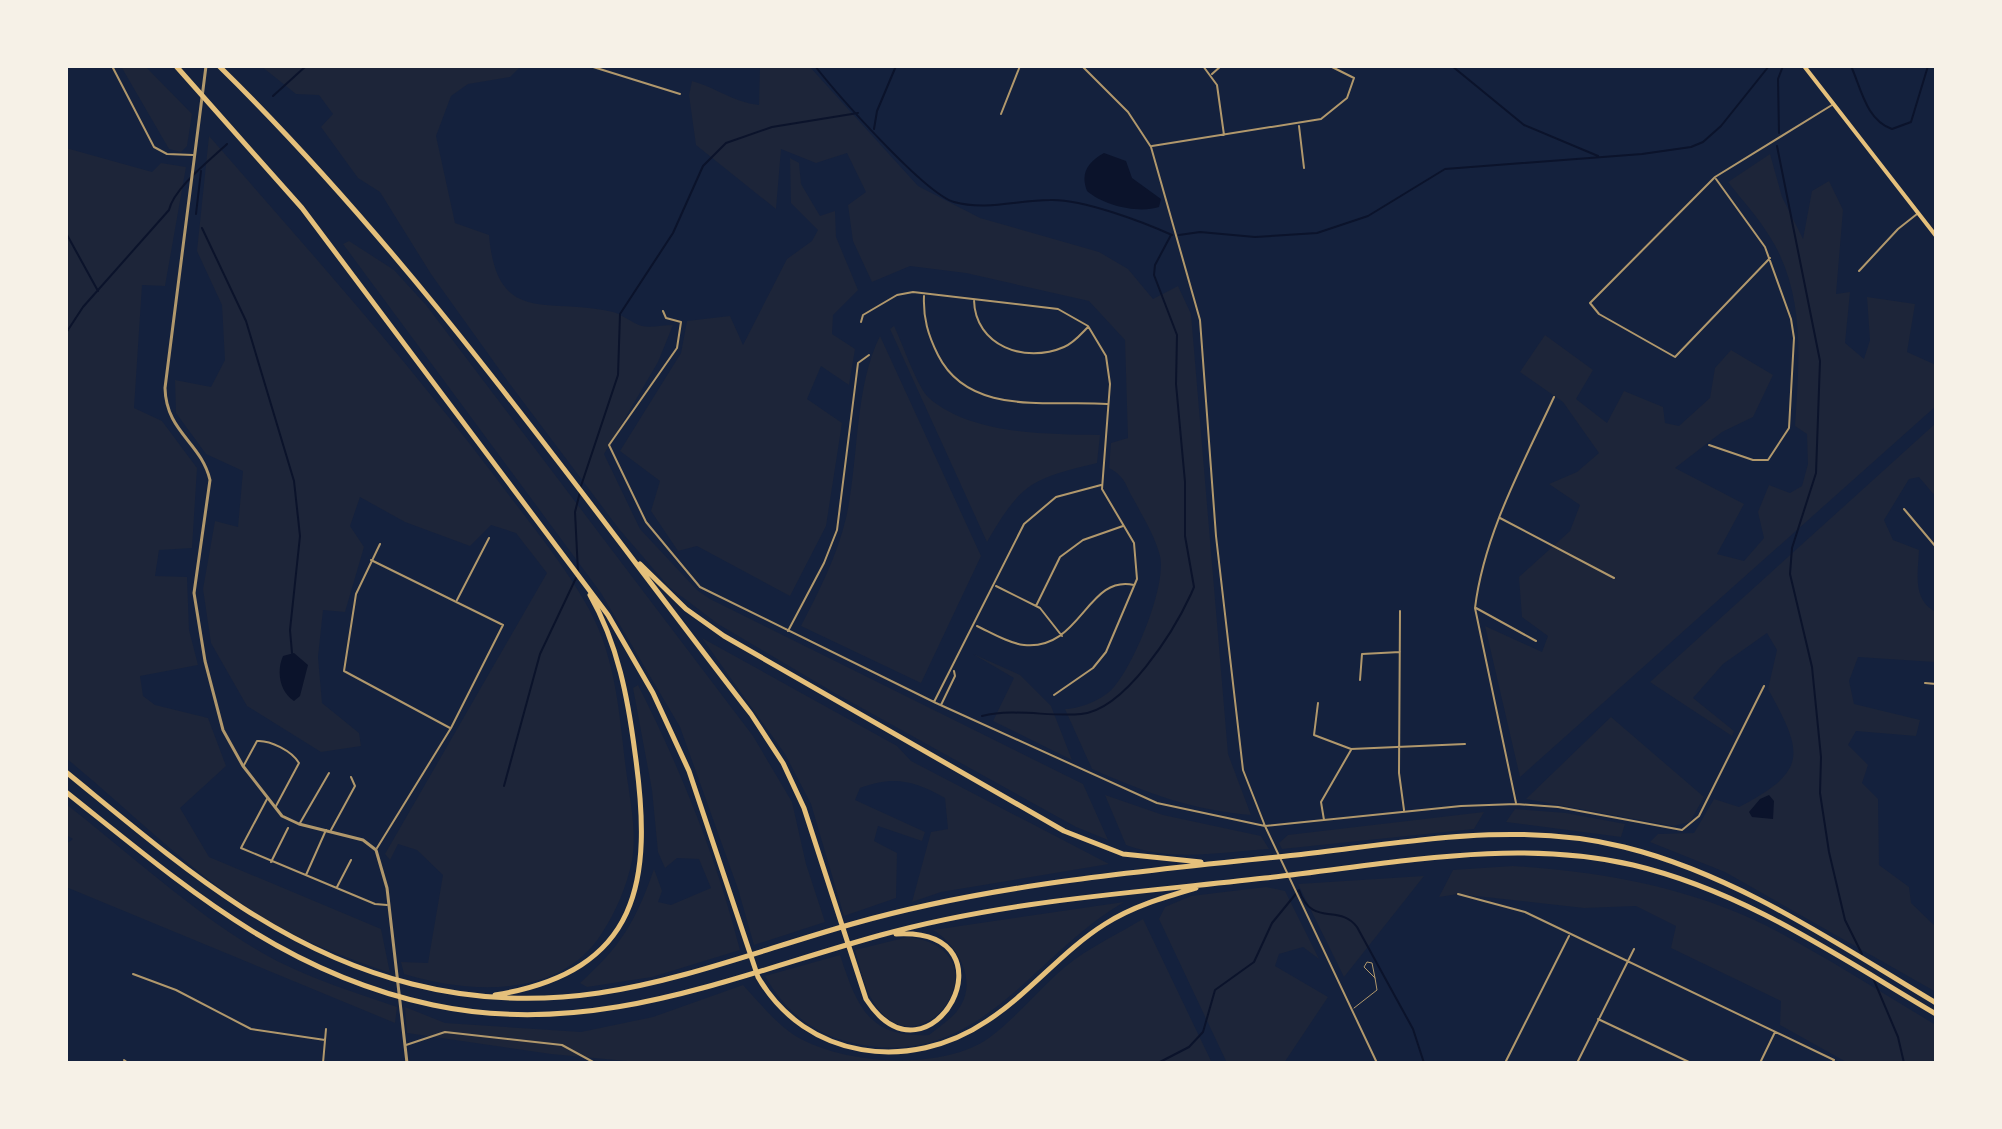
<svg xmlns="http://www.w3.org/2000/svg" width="2002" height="1129" font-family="Rubik,sans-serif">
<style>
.green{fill:#1d2539}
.water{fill:#0b132b}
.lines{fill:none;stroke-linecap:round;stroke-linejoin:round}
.stream{stroke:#0b132b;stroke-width:2}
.service{stroke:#b1986c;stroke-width:1}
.minor{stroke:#b1986c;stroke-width:2}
.tertiary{stroke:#b1986c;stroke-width:3}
.primary{stroke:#e5c07b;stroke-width:4}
.motorway{stroke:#e5c07b;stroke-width:5}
</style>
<rect width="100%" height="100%" fill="#14213d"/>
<path class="green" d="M145 66 192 114 187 146 181 152 169 149 122 68Z
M261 66H521L510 77 468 84 451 96 436 136 455 223 489 235C497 328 549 296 613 312 623 315 632 323 642 326 651 328 663 325 673 325L658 362 604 454 640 529 697 590 710 599 1083 784 1108 840 1076 827 833 692 718 624 669 587 619 529 509 383 431 274 380 192 358 178 321 127 333 114 319 95 296 94Z
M760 66H809L918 186 980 218 1099 252 1128 269 1153 299 1178 286 1191 314 1228 754 1251 815C1191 810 1147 793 1092 769L1065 709C1080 709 1104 699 1114 687 1134 665 1167 585 1160 556 1155 536 1143 517 1134 500 1125 485 1126 477 1109 468L1111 443 1128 438 1125 340 1089 301 966 273 910 266 872 282 853 241 848 205 866 192 847 153 816 163 781 149 776 209 696 145 689 95 692 81C717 88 733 102 759 105Z
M209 136C306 247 404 357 493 474 524 516 559 557 585 602 616 654 619 712 626 770 630 800 637 831 632 861 627 885 616 912 602 933 561 999 469 994 404 974L401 962 428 963 443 875 417 850 398 844 390 860 385 854 547 573 516 533 491 525 470 546 405 522 360 497 350 526 364 547 345 612 323 610 318 657 322 703 359 733 361 746 321 752 247 706 211 643 203 589 215 521 238 527 243 471 206 454 176 413 175 380 211 387 225 360 222 305 197 251Z
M66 148 152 172 161 163 186 167 165 286 142 285 134 408 162 421 197 468 192 548 159 550 155 576 187 577 189 630 198 665 140 676 143 696 155 705 208 718 226 766 180 808 209 857 381 929 390 973C344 957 298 940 256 913 187 869 129 810 66 758Z
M1770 154 1782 197 1803 239 1812 191 1829 181 1843 210 1836 294 1850 292 1845 343 1864 359 1870 340 1867 297 1915 304 1907 352 1936 365V406L1520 777 1485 626 1542 652 1548 636 1522 617 1519 577 1570 531 1580 505 1549 484 1577 472 1599 453 1563 402 1520 372 1545 335 1593 370 1576 399 1607 423 1624 391 1663 407 1665 423 1679 426 1710 398 1715 368 1731 350 1773 375 1753 417 1722 432 1675 468 1744 504 1717 554 1744 561 1764 538 1758 512 1769 485 1790 493 1802 486 1808 464 1807 434 1795 426C1799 362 1806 294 1770 237 1758 217 1742 200 1728 182Z
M790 158 799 163 801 184 820 216 835 211 836 237 858 290 833 315 832 334 855 349 849 385 821 366 807 399 842 423 826 526 790 596 697 546 678 551 651 511 660 481 620 451 681 353 687 321 730 316 743 345 787 259 812 241 818 230 791 203Z
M349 241 394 270 426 305 753 736 792 802 806 864 825 922 754 945 738 889 680 727 601 593 343 244Z
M894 326C902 342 917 387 929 398 972 435 1046 434 1100 435L1097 463C1031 479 1021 483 987 542L890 329Z
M880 336 981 556 921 683 801 626C819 591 837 556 846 518 859 461 854 388 880 336Z
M1936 423V497L1919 477 1909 479 1884 520 1893 540 1919 550C1918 573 1912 600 1936 612V675L1935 662 1858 657 1849 681 1854 704 1920 720 1916 736 1856 731 1848 745 1868 765 1862 783 1878 799 1879 865 1909 887 1911 903 1936 927V992L1725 872 1650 842 1658 834 1694 833 1714 799 1739 807C1808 771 1804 754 1768 689L1777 650 1767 633 1723 664 1693 698 1734 731 1732 736 1650 682Z
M702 638 897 746 911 761 1109 864 941 892 912 902 931 832 948 829 945 798C915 781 894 775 860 788L855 800 925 832 922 841 878 826 874 841 897 853 896 898 844 916 811 804 785 754Z
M973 654 1020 675 1051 706 1072 760 993 721 1014 678Z
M638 685C682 772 716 857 740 950L652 977 587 987 580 983C621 946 636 921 654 869L662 891 658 902 671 905 711 888 699 859 677 858 665 868 658 852 652 790 633 688Z
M1611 717 1704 797 1690 822 1673 826 1526 799Z
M1105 795 1163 815 1261 836 1269 849C1222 852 1171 862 1126 845Z
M66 804C129 853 207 925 277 961 315 980 356 993 397 1007L395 1023 66 887V844L73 839 66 835Z
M1515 809 1566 813 1625 824 1621 837 1506 822Z
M1484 812 1474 829 1282 849 1279 843 1288 835Z
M1513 866C1600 871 1689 887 1767 926 1825 956 1880 992 1936 1025V1063H1848L1780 1025 1781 1001 1671 948 1676 926 1636 906 1584 908 1458 894 1439 897 1453 870Z
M1424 876 1344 977 1298 884Z
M1266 887 1285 891 1319 959 1303 947 1279 954 1275 966 1328 997 1284 1063H1227L1159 919 1165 907 1191 896Z
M1124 902C1028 958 978 1074 849 1042 811 1033 783 1008 765 976L840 955C857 1006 868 1038 929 1035 940 1026 954 1018 961 1005 977 978 956 944 933 930Z
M1143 919 1212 1063H648L551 1054 407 1033 405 1007 445 1023 581 1032 653 1017 743 985C758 1001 773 1020 791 1033 838 1065 941 1072 989 1038 1017 1017 1039 989 1065 967 1088 948 1118 934 1143 919Z
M908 937C1011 950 921 1078 874 1003 864 988 860 967 855 950Z"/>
<path class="water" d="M1104 153 1126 161 1132 178 1161 199 1159 207C1138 214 1103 205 1087 191 1080 173 1088 162 1104 153Z
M294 653 308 665 300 696 294 701C280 692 276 672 283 656Z
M1769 795 1774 801 1773 819 1752 817 1749 812 1760 799Z"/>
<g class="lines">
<path class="stream" d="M815 66C837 94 924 193 954 202 986 211 1018 200 1050 200 1083 199 1143 222 1172 235
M1452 66 1524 125 1598 156
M1851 66C1861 88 1866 120 1892 129L1911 122 1928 66
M273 96 306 66
M874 129 877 111 896 66
M1779 133 1778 79 1783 66
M1777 146 1820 361 1816 473 1792 548 1790 574 1812 667 1821 757 1820 793 1829 852 1845 920 1862 954
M196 214 201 171
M202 228 246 321 294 481 300 536 290 630 292 653
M66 233 98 291
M1179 235 1200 232 1255 237 1317 233 1368 216 1445 169 1642 154 1691 147 1703 142 1721 126 1769 66
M66 333 83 307 169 210C174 188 209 161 227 144
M581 486 618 375 620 314 673 233 703 166 726 143 772 127 858 113
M578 572 575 512 580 492
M982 716C1015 708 1049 717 1081 714 1125 710 1174 631 1191 594L1194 587 1185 536V482L1176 384 1177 335 1154 275 1155 265 1171 235
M504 786 540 654 576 578
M1873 978 1898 1037 1904 1063
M1099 1063H1126
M1158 1063 1189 1047 1203 1032 1215 990 1254 962 1272 923 1299 890C1312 928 1339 903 1357 927L1413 1029 1424 1063"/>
<path class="service" d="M1354 1008 1377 990 1375 978 1364 967 1367 962 1372 963 1375 978"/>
<path class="minor" d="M112 66 154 147 167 154 193 155
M590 66 680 94
M1082 66 1128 112 1151 147 1200 320 1216 536 1243 770 1265 826 1377 1063
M1203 66 1217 85 1224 135
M1212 74 1221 66
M1001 114 1020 66
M1299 126 1304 168
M1152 146 1321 119 1347 98 1354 78 1330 66
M1770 258 1675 357 1599 314 1590 303 1715 177 1832 105
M1859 271 1898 229 1917 214
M924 296C923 318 928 335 938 355 969 417 1050 400 1107 404
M974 300C975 346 1025 364 1064 347 1074 343 1081 334 1088 327
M663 311 666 318 681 322 677 348 609 445 646 522 700 587 936 703 1157 803 1265 826 1461 806 1516 804 1558 807 1682 830 1699 816 1764 686
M861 322 863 315 897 295 913 292 1058 309 1088 326 1106 356 1110 384 1102 489 1134 543 1137 579 1106 652 1093 668 1054 695
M1709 445 1753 460H1768L1789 428 1794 338 1791 319 1765 247 1716 179
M1904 509 1936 547
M1500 518 1614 578
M380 544 356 594 344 671 450 728
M371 560 503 625 451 728 377 848
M996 586 1040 608 1062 636
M457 600 489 538
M1036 606 1060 557 1083 540 1123 526
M1476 608 1536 641
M1400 611 1399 773 1404 810
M977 626C992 633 1008 643 1024 645 1081 651 1087 574 1134 585
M788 631 824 563 837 530 858 363 869 355
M1360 680 1362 654 1400 652
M1925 683 1936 684
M934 702 1024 524 1056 497 1101 485
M1318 703 1314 735 1351 749 1465 744
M941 705 955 676 954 671
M244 765 257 741C270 740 292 751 299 763L276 806
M267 799 241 848 375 904 387 905
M1516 803 1475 608C1484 534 1523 464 1554 397
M1324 820 1321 802 1351 750
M300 823 329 773
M331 830 355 786 351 777
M271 862 288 828
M306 875 326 830
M337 887 351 860
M1458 894 1525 912 1834 1060 1832 1063
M133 974 176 990 251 1029 325 1040
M1598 1019 1691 1063
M406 1045 445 1032 562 1045 595 1063
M124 1060 128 1063
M323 1063 326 1029
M1505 1063 1569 936
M1577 1063 1634 949
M1760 1063 1775 1032"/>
<path class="tertiary" d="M206 66 165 388C166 432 201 442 210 480L194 593 205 661 223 730 243 766 282 816 299 824 363 840 376 850 387 888 407 1063"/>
<path class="primary" d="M1804 66 1936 236"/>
<path class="motorway" d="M176 66 302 208 608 615 653 693 689 771 758 977C806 1060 910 1073 987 1021 1030 993 1062 951 1105 924 1133 906 1165 897 1196 888
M219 66C419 262 580 494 751 714L783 763 804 808 866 999C930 1098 1022 927 896 934
M640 564 686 609 724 636 1064 831 1123 854 1201 862
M66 772C173 859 275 950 412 984 577 1026 698 968 852 924 996 883 1147 871 1296 855 1404 843 1516 820 1624 847 1737 875 1837 944 1936 1003
M66 792C183 885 282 973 433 1005 593 1039 730 977 881 935 1007 900 1136 893 1265 878 1387 865 1511 837 1633 865 1744 891 1839 957 1936 1014
M495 995C641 971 653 881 635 753 628 699 618 644 590 595"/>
</g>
<rect width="2002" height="1129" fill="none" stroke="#f6f1e7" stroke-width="136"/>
</svg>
